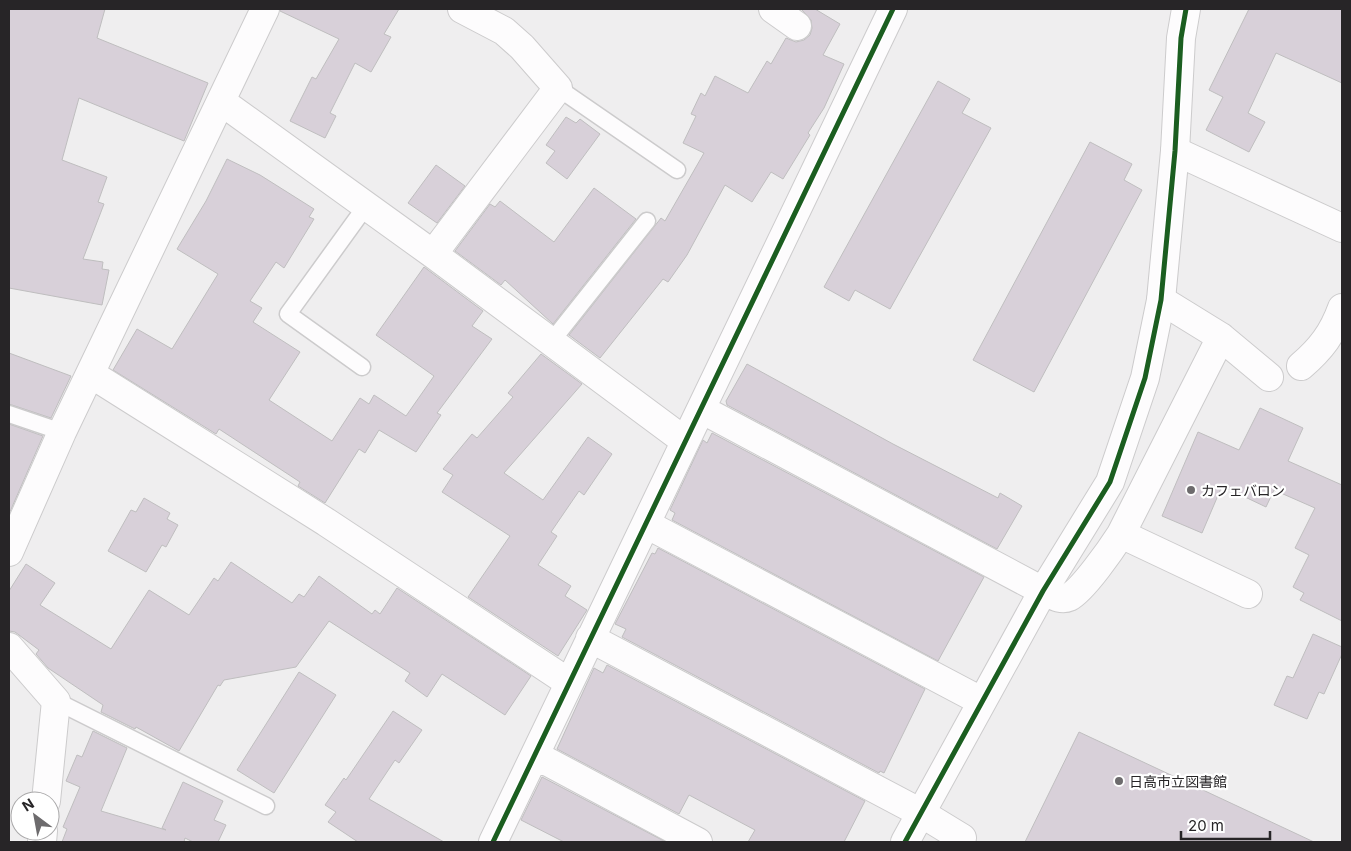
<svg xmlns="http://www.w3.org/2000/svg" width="1351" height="851" font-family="Inter,'Noto Sans JP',sans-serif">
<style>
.building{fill:#d8d0d9;stroke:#bfbebf}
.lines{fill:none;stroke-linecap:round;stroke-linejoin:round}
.lane-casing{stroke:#cccbcc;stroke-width:19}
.street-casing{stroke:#cccbcc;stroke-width:30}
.secondary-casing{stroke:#cccbcc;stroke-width:30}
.lane{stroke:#fdfcfd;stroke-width:16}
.street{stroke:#fdfcfd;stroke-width:28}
.secondary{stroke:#fdfcfd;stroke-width:28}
.cycleway-casing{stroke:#fff;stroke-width:8}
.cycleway{stroke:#1b5e20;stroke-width:5}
.poi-dot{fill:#6d6b6d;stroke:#fff;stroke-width:2}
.labels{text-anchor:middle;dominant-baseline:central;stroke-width:4.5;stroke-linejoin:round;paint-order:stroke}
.poi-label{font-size:14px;fill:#272527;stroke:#fff;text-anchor:start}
</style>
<rect width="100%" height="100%" fill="#efeeef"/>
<path class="building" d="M9 9H105L97 38 208 83 184 141 79 98 62 160 107 177 98 202 104 204 83 259 103 262 102 269 109 270 102 305 9 288Z
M280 9H399L384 34 391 37 371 72 355 63 330 113 336 116 325 138 290 121 312 77 316 79 339 39 280 11Z
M803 9H815L840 24 823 55 844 64 824 108 808 133 810 135 783 179 771 172 752 202 725 185 687 255 668 282 663 279 655 289 600 358 569 335 661 218 665 221 704 153 683 143 696 116 691 114 701 93 705 96 715 76 748 93 767 61 771 64 786 38 796 42 804 40 810 35 812 28 811 20 802 10Z
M1249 9H1342V83L1276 53 1248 113 1265 122 1249 152 1206 130 1223 97 1209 90Z
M938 81 970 99 962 113 991 128 890 309 855 290 849 301 824 287Z
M566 117 576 123 580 119 600 134 567 179 546 163 555 151 546 145Z
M1090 142 1132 164 1124 180 1142 190 1034 392 973 360Z
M227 159 260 175 314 209 309 217 314 219 284 268 276 262 250 301 262 308 253 322 300 352 269 400 332 441 360 398 369 404 374 395 406 416 434 376 376 335 424 267 483 311 472 326 492 339 437 413 441 415 416 452 379 430 365 453 359 449 325 503 298 486 300 482 219 429 216 434 113 370 137 329 172 349 218 274 177 249 206 201Z
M436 165 465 186 437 223 408 203Z
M594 188 636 219 553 324 505 280 501 285 455 251 490 204 495 207 500 201 554 242Z
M9 353 71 376 51 418 9 404Z
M541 354 582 384 504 473 543 500 588 437 612 454 584 495 579 491 551 532 557 536 538 565 571 586 565 596 587 610 558 656 468 597 510 536 442 492 453 475 443 469 472 434 477 438 513 397 508 393Z
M747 364 893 444 998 498 1000 493 1022 506 997 549 727 405 726 401Z
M1260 408 1303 428 1288 461 1342 485V621L1300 600 1304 593 1293 587 1309 555 1295 548 1315 508 1274 490 1266 507 1222 486 1202 533 1162 516 1198 432 1239 450Z
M9 424 43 436 9 514Z
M712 433 984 577 938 661 672 520 675 513 670 510 703 440 707 443Z
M144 498 170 513 167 519 178 525 166 547 162 545 146 572 108 551 131 510 136 512Z
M658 548 925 689 884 773 880 771 879 773 622 637 626 629 615 624 652 553 655 554Z
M231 562 292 603 299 594 304 597 319 576 372 614 375 610 380 614 397 588 531 676 505 715 442 674 427 697 405 681 410 673 329 621 296 667 224 680 220 686 218 685 179 751 136 727 135 729 101 712 103 705 48 668 36 654 39 650 15 632 9 631V591L26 564 55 583 40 605 111 649 149 590 189 615 214 578 218 581Z
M1313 634 1342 647V654L1324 694 1319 692 1307 719 1274 705 1287 676 1293 678Z
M607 665 865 801 844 842H748L755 830 689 795 679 814 557 749 594 668 603 673Z
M299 672 336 695 274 793 237 770Z
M393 711 422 730 399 763 395 760 369 799 444 842H358L328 822 336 812 325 805 344 778 346 780Z
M93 731 127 748 101 811 166 830 162 828 183 782 223 801 214 820 226 825 218 842H193L185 838 184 842H62L67 829 63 827 80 787 66 781 77 755 82 757Z
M1079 732 1314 842H1025Z
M542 777 664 841 564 842 521 820Z"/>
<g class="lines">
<defs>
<path id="lane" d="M558 88 677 170
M551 342 647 221
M362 367 288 314 366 206
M9 414 62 432
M56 701 266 806"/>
<path id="street" d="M773 9 797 26
M222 102 433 254 685 441
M1175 151 1342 228
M433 254 558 88 522 47 504 31 462 9
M1161 300 1221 337 1269 377
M1301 366C1321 349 1333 333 1342 308
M91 374 326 522 568 682
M701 409 1043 591C1051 594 1060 601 1069 597 1083 590 1112 548 1121 534L1221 337
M646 524 981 701
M1121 534 1248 594
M9 552 62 432 265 9
M590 638 921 813 962 838
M9 647 56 701 46 801
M535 755 698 842
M42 842 43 831
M493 842 893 9"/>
<path id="secondary" d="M905 842 1043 591 1110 482 1145 378 1161 300 1175 151 1181 38 1186 9"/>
</defs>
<use href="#lane" class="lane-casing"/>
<use href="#street" class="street-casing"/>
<use href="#secondary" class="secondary-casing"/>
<use href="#lane" class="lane"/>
<use href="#street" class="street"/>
<use href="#secondary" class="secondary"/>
<defs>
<path id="cycleway" d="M493 842 893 9
M905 842 1043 591 1110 482 1145 378 1161 300 1175 151 1181 38 1186 9"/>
</defs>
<use href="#cycleway" class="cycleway-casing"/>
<use href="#cycleway" class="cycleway"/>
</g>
<g class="poi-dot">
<circle cx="1191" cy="490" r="5"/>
<circle cx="1119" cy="781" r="5"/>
</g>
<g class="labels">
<g class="poi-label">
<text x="1201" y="490">カフェバロン</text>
<text x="1129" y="781">日高市立図書館</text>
</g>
</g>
<rect width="1351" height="851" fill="none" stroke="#272527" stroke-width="20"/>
<g transform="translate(35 816) rotate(328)"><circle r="24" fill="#ffffff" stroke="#a9a8a9"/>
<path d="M0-4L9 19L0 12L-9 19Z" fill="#6d6b6d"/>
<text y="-8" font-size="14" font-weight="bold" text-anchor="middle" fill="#272527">N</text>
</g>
<path d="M1181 831v8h89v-8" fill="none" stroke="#272527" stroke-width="2.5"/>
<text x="1188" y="831" font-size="15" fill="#272527" stroke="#ffffff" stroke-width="4" paint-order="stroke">20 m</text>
</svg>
